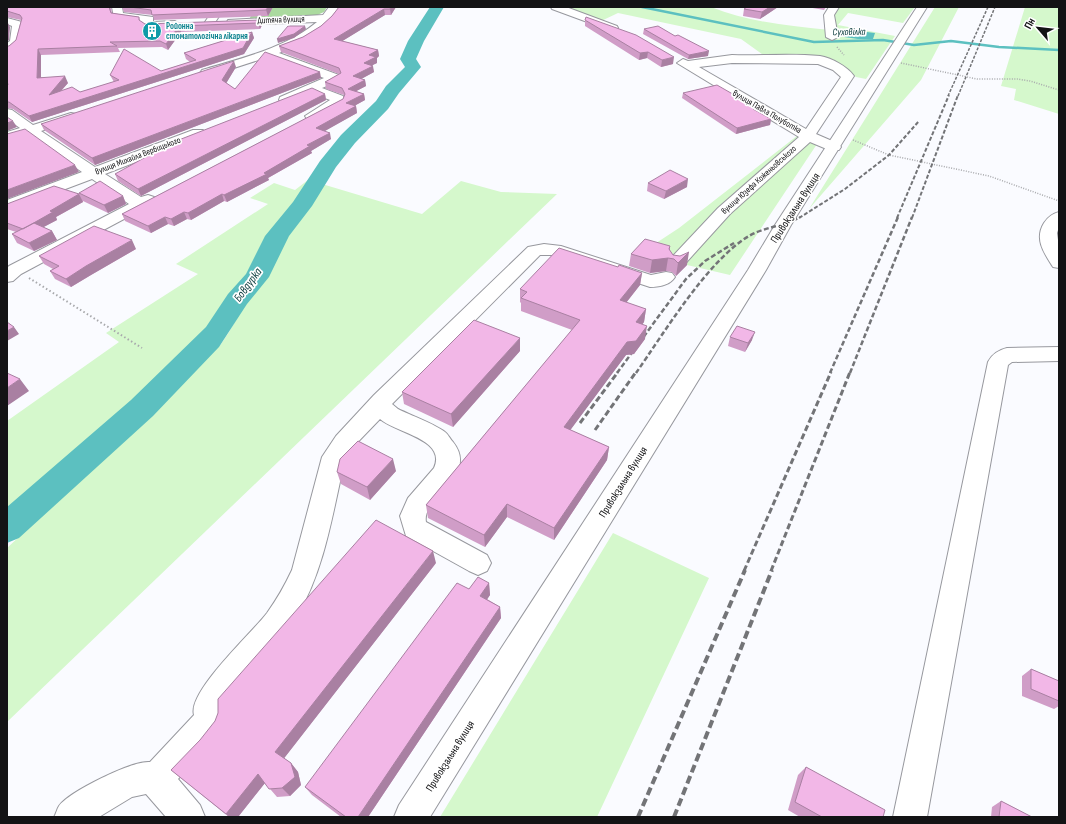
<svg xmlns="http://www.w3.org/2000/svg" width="1066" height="824" font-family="'Sofia Sans Condensed',sans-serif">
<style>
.green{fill:#d5f8cc}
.forest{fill:#abda9f}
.water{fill:#5cc0c0}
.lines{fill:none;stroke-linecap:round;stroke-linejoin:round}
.stream{stroke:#5cc0c0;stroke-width:2.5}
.river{fill:#5cc0c0;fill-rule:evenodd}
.minor-casing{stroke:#97989e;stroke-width:2}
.major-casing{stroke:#97989e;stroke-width:2}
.path-far1{stroke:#a8a9ac;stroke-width:1.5;stroke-dasharray:1 1.5;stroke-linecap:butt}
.path{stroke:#a8a9ac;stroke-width:2;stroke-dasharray:1.5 2.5;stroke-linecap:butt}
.minor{fill:#fff;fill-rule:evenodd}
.major{fill:#fff;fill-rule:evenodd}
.rail-far4{stroke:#737477;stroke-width:1.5;stroke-dasharray:3 1.5;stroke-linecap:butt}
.rail-far3{stroke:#737477;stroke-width:2;stroke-dasharray:4 2;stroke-linecap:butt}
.rail-far2{stroke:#737477;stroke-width:2.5;stroke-dasharray:5 2.5;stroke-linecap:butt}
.rail-far1{stroke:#737477;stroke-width:3;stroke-dasharray:6 3;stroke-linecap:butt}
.rail{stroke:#737477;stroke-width:4;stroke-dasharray:8 4;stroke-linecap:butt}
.wall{fill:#d09dc7}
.shaded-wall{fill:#a980a2}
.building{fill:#f2b7e7;stroke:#a980a2}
.labels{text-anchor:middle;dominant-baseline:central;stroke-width:3.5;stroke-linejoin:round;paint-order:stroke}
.far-street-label{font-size:9px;fill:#131315;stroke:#fff}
.far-culture-label{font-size:9px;font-weight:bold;fill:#0d838f;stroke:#fff;text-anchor:start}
.far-water-label{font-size:10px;font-style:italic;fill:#053738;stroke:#fff}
.street-label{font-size:11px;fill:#131315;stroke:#fff}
.water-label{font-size:12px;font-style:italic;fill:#053738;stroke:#fff}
</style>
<rect width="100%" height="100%" fill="#fafbff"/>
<path class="green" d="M434 7H439L438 12 418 41 411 59 416 67 395 90 385 106 352 139 338 157 306 206 290 226 270 268 251 291 217 343 172 390 7 542V421L119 342 106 333 198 274 176 264 268 204 250 198 274 183 295 190 317 173 343 138 378 105 392 85 407 71 409 68 405 59 410 47 432 14Z
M556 7H711C749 22 789 26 830 30L835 7H915L903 23 848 13 838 25 895 36 866 79 856 77 834 61 766 57 741 39 618 13 599 22Z
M935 7H959L921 80 809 209Z
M1025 7H1059V114L1014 100 1016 89 1001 86Z
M802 132 819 141 730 275 687 265 644 251 679 228Z
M461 181 501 192 557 194 7 722V548L122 441 221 344 229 332 247 301 272 268 291 227 322 184 422 214Z
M613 533 709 578 597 817H440Z"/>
<path class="forest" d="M255 7H327L324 12 315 16 249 20Z"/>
<path class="water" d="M851 30 875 33 873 39H858L844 37 842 35Z"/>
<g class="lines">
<path class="stream" d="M642 7 814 42 883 40 914 45 951 41 999 47 1059 50"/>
<path class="river" d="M430 7H444L424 41 416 59 421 67 399 93 388 109 355 143 336 167 312 206 289 236 269 277 247 304 219 347 153 416 19 538 7 543V507L131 400 206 327 228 294 246 274 265 236 293 202 320 161 341 135 376 101 386 86 405 67 400 59 408 41Z"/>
<defs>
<path id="minor" d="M112 7H122L123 13 153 17V22L175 21 180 24C176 29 146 30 142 25L143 22 114 18Z
M215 7H225L214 24H206L205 22Z
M329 7H339L333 16 334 18 333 20 299 44 279 53 339 75 341 78 339 81 322 88 343 96 345 101 317 119H307L305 116 330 100 312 93 285 104 279 100 280 97 324 78 268 57 206 77 200 73 202 70C241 58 284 49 317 22L232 25 227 22 228 20 323 15Z
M551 7H566L617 26 618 28 617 30H609L552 9Z
M829 7H839L834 15 838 37 832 40 826 37 824 15Z
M7 18 22 22 23 24C22 36 21 49 7 52V43L10 41 12 26 7 24Z
M732 55C761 56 791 53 820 56 831 58 847 66 854 76L816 134 839 144 841 147 839 150H829L810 142 730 214 683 266 677 267 671 266 668 262 671 258 718 208 799 137 677 63 683 59 688 61ZM732 63 818 64 833 70 841 77 806 129 699 67Z
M7 109 12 110 33 125 71 113 76 114 78 117 76 120 41 131 95 167 193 130H203L205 133 203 136 105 174 141 197 148 195 154 197 156 200 154 203 21 274 13 281 7 282V268L9 266 129 204 92 179 7 211V200L82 172 29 135 7 141V132L20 128 7 119Z
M1059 212V227L1057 233 1059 247V268L1053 267C1044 253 1034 239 1044 223 1048 217 1052 214 1059 212Z
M544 244 561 246 651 275 666 272 672 273 675 277C670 285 659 287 650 287L553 255H540L392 404 398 409C410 415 435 424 445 432 448 434 450 439 453 442 480 476 421 497 426 522L487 555 491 563 487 571 478 575 469 571 406 536 400 516 408 498 434 468C447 439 396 433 380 419L352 448 345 459C333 511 325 569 297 616 277 649 249 677 225 707 221 715 229 719 222 730 214 744 190 766 178 779L200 805 205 817H166L146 794 132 797 99 817H54C56 814 57 809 59 806 69 792 133 760 150 762L194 715C187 692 252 633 267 613 277 599 285 585 292 570L322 457 336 436 374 395 528 247Z
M1059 347V361L1012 362 1008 365 927 817H893L988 362C992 354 999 350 1007 348Z"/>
<path id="major" d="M917 7H927L791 225 766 270 430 817H394L399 805 748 270 775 225Z"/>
</defs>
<use href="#minor" class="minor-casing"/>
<use href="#major" class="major-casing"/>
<path class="path-far1" d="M837 47 844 55
M901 63 977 79H1017L1030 81 1059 90
M853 140 889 155 989 176 1059 201"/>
<path class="path" d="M29 278 142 348"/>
<use href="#minor" class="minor"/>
<use href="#major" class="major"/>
<path class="rail-far4" d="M948 96 988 7
M958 96 995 7"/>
<path class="rail-far3" d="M799 218 845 189 889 155 919 121
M897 218 949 95
M912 218 958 95"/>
<path class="rail-far2" d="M617 373 686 279 705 261 734 243
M636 373C664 333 708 260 749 236 764 227 785 226 800 217
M830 373 898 217
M850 373 912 217"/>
<path class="rail-far1" d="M580 423 618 372
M595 430 636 372
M744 571 831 372
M771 571 850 372"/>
<path class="rail" d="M638 817 745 570
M674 817 772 570"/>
</g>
<path class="wall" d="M7 7H111L112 13 139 17 140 21 145 24 260 20 262 25 260 29 181 32 168 50 162 47 118 48 120 52 41 55V77L68 83 61 91 80 92 114 82 110 75 161 71 190 62 186 59 184 53 252 32 254 38 244 54 32 122 13 109 7 108V85H8L9 46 16 40 21 20 7 17Z
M122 7H273L268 16 154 20 153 15 124 12Z
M339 7H396L391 15H385L342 41 378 50 379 56 377 58V63L372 65 374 72 361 79 365 80 366 86 356 91 364 94 365 100 354 106H356L357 113 324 131 331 139 311 151 312 153 268 178 269 180 227 202 224 201 191 220 187 219 174 226 168 224 151 233 125 221 122 214 343 99 344 96V95L326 89 325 82 339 74 281 52 279 46 303 37 321 26 332 16Z
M778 7 760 19 743 16 744 9Z
M807 7H826L824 10Z
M585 20 673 64 661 67 647 58 639 60 585 26Z
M644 29 675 36 708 56 688 59 643 34Z
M236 67 226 83 235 89 321 78 95 165 44 130 41 124Z
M683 93 756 111 771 119 770 125 736 134 682 98Z
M325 94 326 100 141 196 118 181 115 174Z
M648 183 687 187 664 199 647 191Z
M79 193 123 196 126 204 108 213 83 201V202L56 217 57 220 43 227 52 231 57 240 34 251 17 243 12 234 16 232 7 229V204L79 194Z
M670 246V251L673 255 687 265 676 276 672 272 666 271 650 273 629 266 631 254Z
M136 249 91 275 71 287 55 279 50 271 53 269 44 264 39 256Z
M618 267 642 273 640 285 626 303 646 309 644 322 642 325 645 339 634 354 626 355 570 430 609 447 607 460 554 540 507 517 485 547 428 518 426 505 572 330 521 311V303L520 302V289Z
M730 337 752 340 745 352 728 346Z
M520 351 453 427 404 404 402 392Z
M396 471 370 500 341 484 337 472Z
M436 563 284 758 291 763 298 772 301 785 290 796 277 797 265 783 238 817H229L171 770Z
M489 583 490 595 487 599 500 607 501 618 368 817H341L312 795 305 787 469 589Z
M1031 669 1059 681V706L1054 709 1022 696V676Z
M806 767 883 817H800L788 810 798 775Z
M1001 801 1032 817H991L992 807Z"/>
<path class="shaded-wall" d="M268 7H273L268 16 266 10Z
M391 7H396L391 15 390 9Z
M770 7H778L760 19 762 12Z
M384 9 385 15 336 45 334 39Z
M260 20 262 25 260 29 258 23Z
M7 21 10 27 9 40 7 42Z
M179 26 181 32 168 50 166 44Z
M305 26 306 29 294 38 278 43 277 39Z
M252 32 254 38 244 54 32 122 29 116 243 48Z
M38 49 41 55V84L37 78Z
M378 50 379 56 377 58V63L365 69 364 63 369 55Z
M709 51 708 56 688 59 689 55Z
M648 52 647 58 639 60 640 53Z
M674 57 673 64 661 67 662 60Z
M234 61 236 67 224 87 222 80Z
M373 66 374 72 354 83 353 76Z
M320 72 321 78 95 165 92 158Z
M65 76 68 83 52 101 49 95Z
M365 80 366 86 349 95 348 89Z
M325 94 326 100 141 196 138 189Z
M364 94 365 100 347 110 346 103Z
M356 106 357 113 318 135 316 128Z
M771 119 770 125 736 134 737 128Z
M13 121 17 127 7 131V123Z
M330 133 331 139 311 151 312 153 268 178 269 180 227 202 224 195 307 145Z
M75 165 79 172 7 199V190Z
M688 179 687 187 664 199 666 191Z
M79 194 83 202 56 217 57 220 27 236 23 229 50 211Z
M222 194 224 201 191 220 188 213Z
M123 196 126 204 108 213 104 205Z
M184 212 187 219 174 226 171 219Z
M165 217 168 224 151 233 148 226Z
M52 231 57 240 34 251 29 243Z
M132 240 136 249 91 275 71 287 66 279 86 266Z
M670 246 666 271 650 273 652 260 669 249Z
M689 252 687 265 676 276 678 263Z
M642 273 640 285 618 313 620 300Z
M646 309 644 322 634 335 636 322Z
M647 326 645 339 634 354 626 355 563 440 564 427 627 342Z
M14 327 19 334 7 341V331Z
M755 332 752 340 745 352 748 343Z
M520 338V351L453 427 451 414Z
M20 379 29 391 7 406V388Z
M609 447 607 460 554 540V528Z
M393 459 396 471 370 500 367 487Z
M507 504V517L485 547 484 535Z
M433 551 436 563 282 761 275 752Z
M489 583 490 595 482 607 480 596Z
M500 607 501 618 368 817H358Z
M291 763 298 772 301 785 290 796 282 788Z
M258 774 265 783 238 817H229L226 814Z"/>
<path class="building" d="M7 7H109L111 13 139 17V20L145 24 260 20 258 23 179 26 166 44 160 41 110 42 117 46 38 49 37 78 65 76 49 95 72 87 80 92 119 80 110 75 124 49 161 71 196 60 184 53 252 32 243 48 29 116 9 102H7V85H8L7 80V46H9L16 40 22 18 20 15 7 11Z
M130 7H268L266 10 152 15 151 10Z
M339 7H391L390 9H384L334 39 378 50 369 55 376 57 364 63 373 66 353 76 365 80 348 89 364 94 346 103 356 106 316 128 330 133 307 145 310 146 264 173 267 174 224 195 222 194 188 213 184 212 171 219 165 217 148 226 122 214 343 99 345 94 342 88 325 82 341 73 339 68 279 46 303 37 321 26 332 16Z
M747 7H770L762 12 744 9Z
M586 17 636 35 674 57 662 60 648 52 640 53 585 20Z
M288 26H305L294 34 277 39Z
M658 26 675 36 678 35 709 51 689 55 644 29Z
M265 52 320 72 92 158 41 124 234 61 222 80 235 89Z
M717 85 757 108 753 109 771 119 737 128 683 93Z
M312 88 325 94 138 189 115 174 171 143Z
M7 117 13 121 7 123Z
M25 129 75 165 7 190V134Z
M670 170 688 179 666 191 648 183Z
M100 181 123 196 104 205 79 193Z
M54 186 79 194 50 211 53 212 23 229 7 223V204Z
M34 223 52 231 29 243 12 234Z
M94 226 132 240 86 266 66 279 50 271 59 266 39 256Z
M645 239 670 246 669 249 673 255 680 256 689 252 678 263 674 259 668 258 652 260 631 254Z
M559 248 618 267 619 265 642 273 620 300 646 309 636 322 647 326 636 341 627 342 564 427 609 447 554 528 507 504 484 535 426 505 580 320 521 298 527 292 520 289Z
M474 320 520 338 451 414 402 392Z
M7 322 14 327 7 331Z
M737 326 755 332 748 343 730 337Z
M7 373 20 379 7 388Z
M358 441 393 459 367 487 337 472 340 459Z
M376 520 433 551 275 752 291 763 295 777 282 788 269 789 258 774 226 814 171 770 200 740 215 721 218 713V699Z
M478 577 489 583 480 596 500 607 358 817H346L305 787 457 583 469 589Z
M1031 669 1059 681V701L1031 689Z
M806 767 885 810 883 817H822L795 802Z
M1001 801 1032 817H999Z"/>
<defs>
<symbol id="building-disc" viewBox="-11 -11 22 22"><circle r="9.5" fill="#0f9aa8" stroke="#fff"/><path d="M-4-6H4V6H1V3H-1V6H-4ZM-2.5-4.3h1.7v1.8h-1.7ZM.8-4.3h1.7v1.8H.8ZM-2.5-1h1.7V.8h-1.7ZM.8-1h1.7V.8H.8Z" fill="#fff"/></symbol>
</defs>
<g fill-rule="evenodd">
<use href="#building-disc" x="141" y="20" width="22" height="22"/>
</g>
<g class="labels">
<g class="far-street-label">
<text transform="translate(281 20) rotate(-2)">Дитяча вулиця</text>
<text transform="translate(767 112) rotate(30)">вулиця Павла Полуботка</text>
<text transform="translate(138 156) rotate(-21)">вулиця Михайла Вербицького</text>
<text transform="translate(759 180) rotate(-42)">вулиця Юзефа Коженьовського</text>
</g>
<g class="far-culture-label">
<text x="166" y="26">Ройонна<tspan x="166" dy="10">стоматологічна лікарня</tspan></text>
</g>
<g class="far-water-label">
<text transform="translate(849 32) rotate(-1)">Суховілка</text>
</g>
<g class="street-label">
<text transform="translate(795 208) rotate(-57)">Привокзальна вулиця</text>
<text transform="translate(623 482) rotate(-58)">Привокзальна вулиця</text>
<text transform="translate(450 756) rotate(-58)">Привокзальна вулиця</text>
</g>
<g class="water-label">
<text transform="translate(248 285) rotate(-54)">Бовдурка</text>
</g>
</g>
<rect width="1066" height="824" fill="none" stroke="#131315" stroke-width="16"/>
<g transform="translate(1038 28) rotate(298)" stroke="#ffffff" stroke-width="3" paint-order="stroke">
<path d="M0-3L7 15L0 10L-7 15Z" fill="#131315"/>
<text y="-6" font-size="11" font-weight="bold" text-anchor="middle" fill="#131315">Пн</text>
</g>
</svg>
